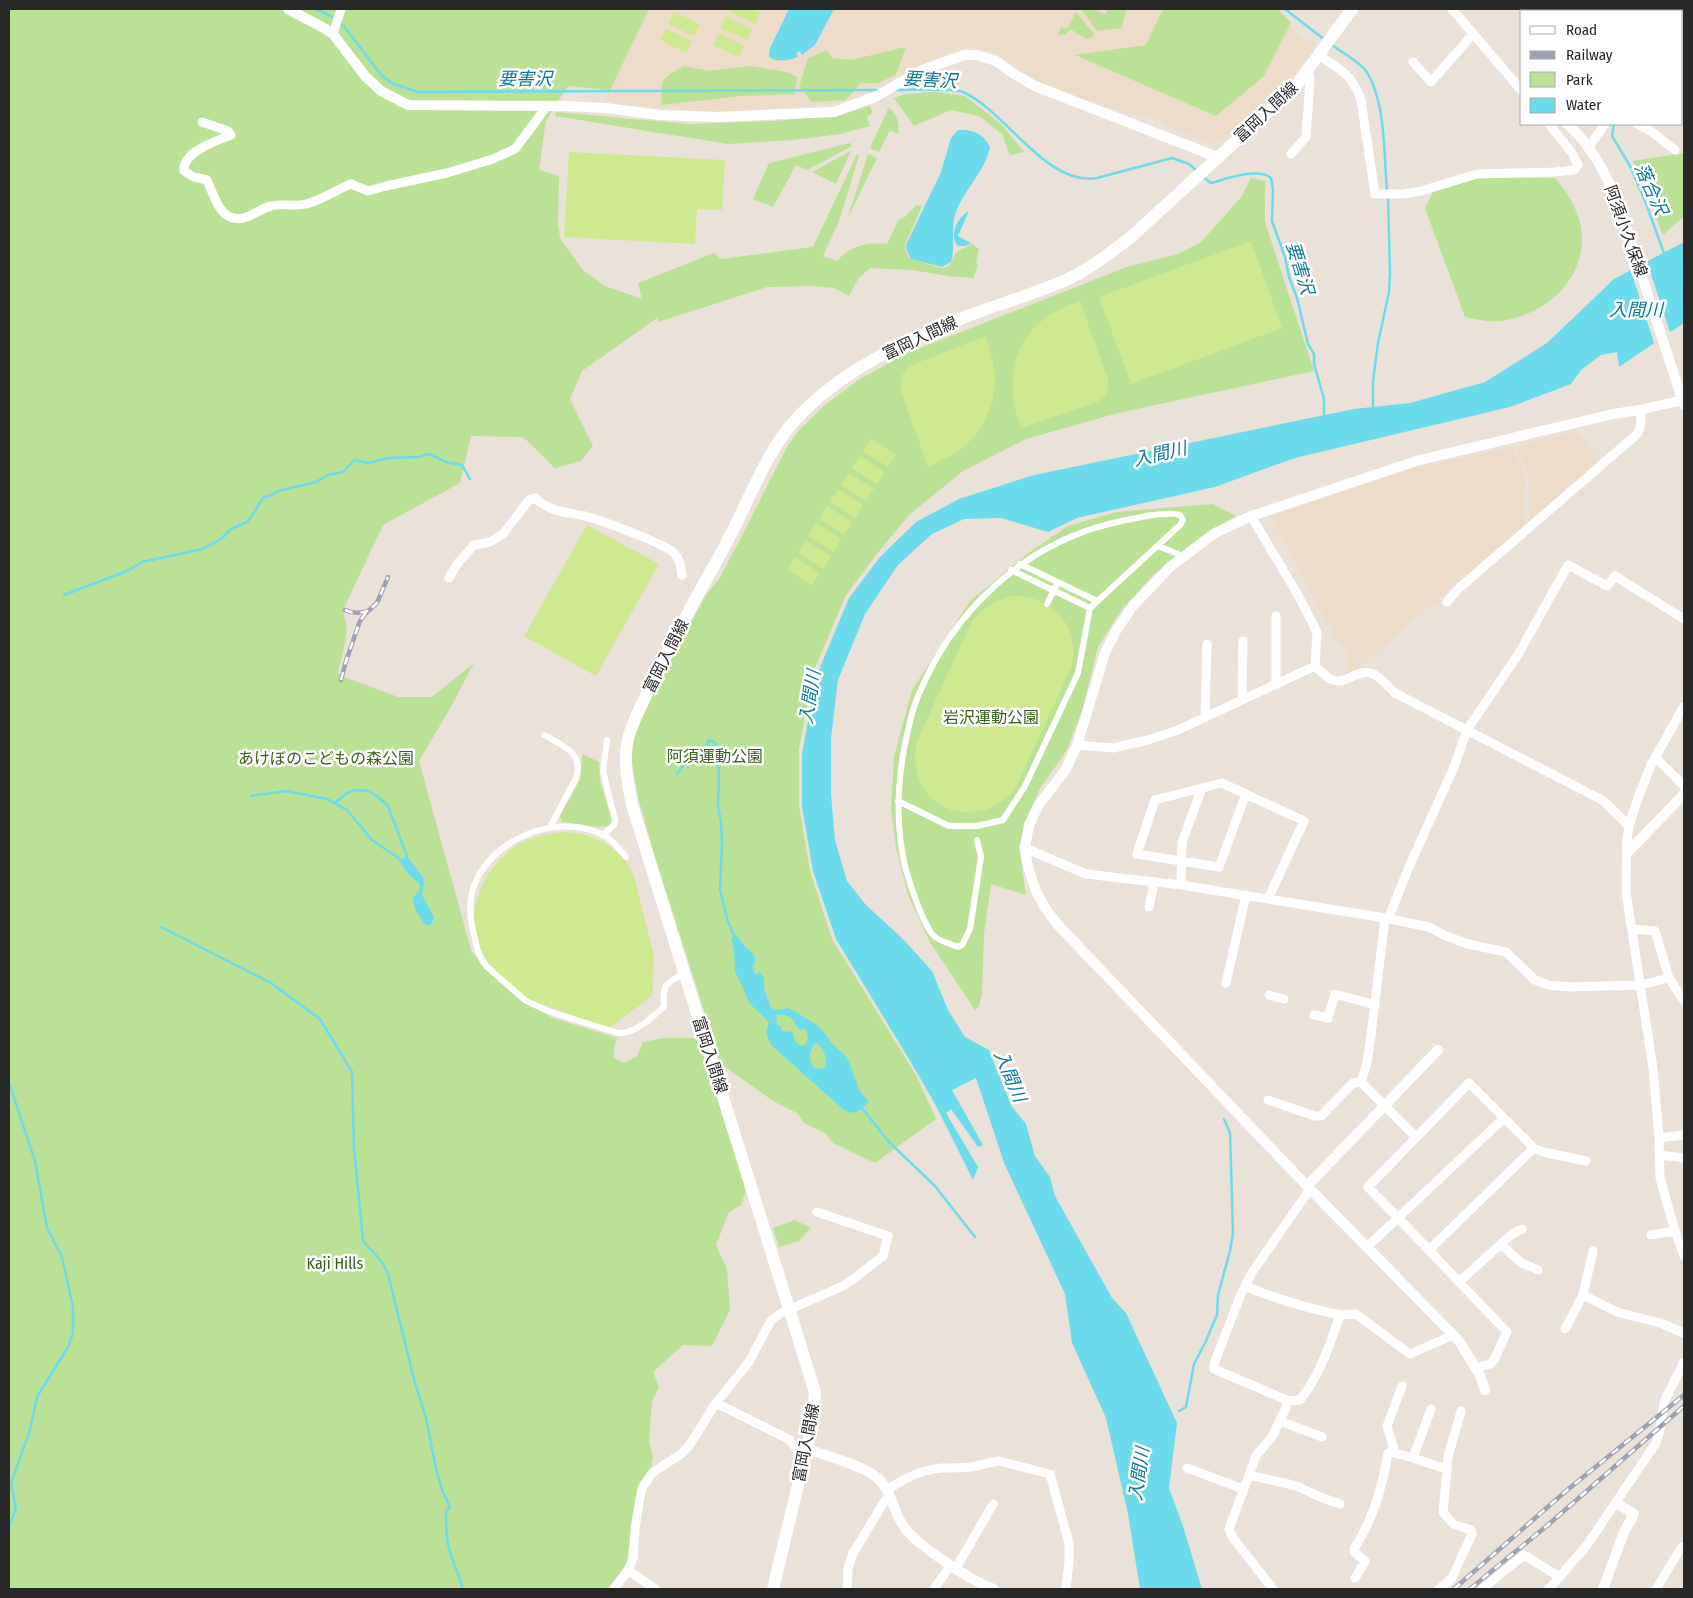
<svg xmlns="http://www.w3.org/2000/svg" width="1693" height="1598" font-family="'Fira Sans Condensed','Noto Sans JP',sans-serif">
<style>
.education{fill:#ecdcc9}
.green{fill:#bae196}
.pitch{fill:#cfe991}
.water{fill:#6cdced;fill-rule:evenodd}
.pier{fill:#eae1d9}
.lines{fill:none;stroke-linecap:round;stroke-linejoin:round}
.stream{stroke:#6cdced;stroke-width:2.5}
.pedestrian{stroke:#fff;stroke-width:6}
.minor{stroke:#fff;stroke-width:9}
.tertiary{stroke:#fff;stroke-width:10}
.secondary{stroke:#fff;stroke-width:12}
.rail-casing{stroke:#9da3b2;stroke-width:4.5}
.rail{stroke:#fff;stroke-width:2.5;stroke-dasharray:8;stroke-linecap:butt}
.labels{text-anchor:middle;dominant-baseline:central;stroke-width:5;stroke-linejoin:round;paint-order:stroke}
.street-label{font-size:16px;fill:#282828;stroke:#fff}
.park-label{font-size:16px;fill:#33631a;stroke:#fff}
.water-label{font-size:18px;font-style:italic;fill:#0e7995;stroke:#fff}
</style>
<rect width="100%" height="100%" fill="#eae1d9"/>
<path class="education" d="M649 9H1269L1306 40 1316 45 1284 85 1236 128 1214 144 1164 125 1159 119 1129 114 1094 103 1050 87 1032 78 1000 55 990 51 976 48H964L947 53 893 78 863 95 833 104 727 111 677 110 604 101Z
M1574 431 1600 460 1597 467 1529 526V477L1515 446Z
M1512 447 1526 476 1523 527 1360 666 1348 675 1347 649 1334 635 1272 519 1278 514 1418 467Z"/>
<path class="green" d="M9 9H649L610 90 568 86 546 120 539 170 559 176 558 224 560 238 567 248 583 270 605 286 642 299 638 283 714 253 721 259 813 247 857 154 859 156 839 221 823 256 837 261C850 246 867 242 887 244L899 219 905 217 916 205 922 206 905 245V249L909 258 937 267 945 268 950 265 955 253 972 244 979 249 976 262 978 266 973 278 949 276 911 270 870 268 858 279 849 296 834 288 813 286 767 287 658 322 657 318 582 371 570 399 593 446 581 461 555 468 523 437 471 436 460 483 383 525 343 610 347 629 345 643 338 673 342 676 398 697H432L474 663 452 705 419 761 472 953 550 1017 617 1038 614 1048V1058L624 1063 637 1056 643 1042 664 1038H694L701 1043 749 1182 741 1205 729 1212 716 1245 727 1269 730 1310 712 1346 683 1345 653 1372 659 1387 652 1401 649 1442 653 1457 641 1522 629 1546 626 1565 607 1589H9Z
M1081 9H1093L1105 15 1108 9H1127L1121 28 1097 31Z
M1163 9H1278L1291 23 1263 77 1216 116 1075 55 1146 45Z
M1076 12 1093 33 1094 37 1086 39 1070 29 1065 35 1058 34 1061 27 1067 29Z
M906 47 896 74 879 83H861L846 100 812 102 799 87 808 58 827 50 832 58 851 60Z
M684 66 710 71 750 66 787 72 797 77 795 94 741 96 662 105C660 78 661 79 684 66Z
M935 92 965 96 1001 124 1024 152 1010 155 1002 134 979 116 951 110 914 126 894 98 906 94Z
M870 106 873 113 867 117 870 126 840 134 793 140 728 144 555 116 556 112 690 124 773 121 840 115Z
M889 107C897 116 900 122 898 134L890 130 879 152 870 148Z
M850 143 852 146 807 170 796 165 773 207 753 199 769 163Z
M851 151 836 184 812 172Z
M1684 153V216L1663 235 1633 161Z
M868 154 877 158 847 220Z
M1251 178 1265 181V222L1314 371 1118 413 1026 439 963 471 909 515 876 555 846 595 813 673 799 749V806L810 871 832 939 916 1075 936 1119 875 1163 833 1143 825 1133 804 1123 797 1113 773 1101 721 1064 652 847 639 801 630 753 637 723 706 595 719 579 742 536 787 447 799 430 824 406 858 380 905 354 1127 267 1178 254 1201 242 1242 196Z
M1478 178H1555C1569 194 1582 216 1582 238 1582 281 1547 312 1507 320 1493 323 1479 320 1465 317L1425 208 1433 192Z
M1213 504 1236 516 1201 537 1154 574 1122 609 1098 647 1082 711 1067 750 1039 790 1023 831 1019 846 1026 895 991 884 984 934 982 994 979 1006 975 1010 930 942 908 895 896 847 891 809 894 757 912 690 970 601 1027 554 1068 526 1117 512Z
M583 754 599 762 600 780 611 817 612 822 608 826 599 827 562 822 560 816 580 780Z
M795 1220 811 1228 799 1241 779 1247 773 1228Z"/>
<path class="pitch" d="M730 9H753L760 12 755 24 729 11Z
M674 12 700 24 694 36 668 24Z
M726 16 752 29 747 40 721 28Z
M666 29 692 41 686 53 660 40Z
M718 33 744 46 739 57 713 45Z
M569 152 725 160 722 210 697 209 695 244 564 237Z
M1251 241 1282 328 1131 384 1099 297Z
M1080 301 1108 380C1109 391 1106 396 1097 402L1022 428C1005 393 1010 345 1043 320 1054 311 1067 306 1080 301Z
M986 336C989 348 994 361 995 374 997 401 984 431 962 448 952 456 939 461 928 467L900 388 902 375 909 366Z
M871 439 896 455 888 467 863 451Z
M860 456 885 472 877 484 852 468Z
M849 473 874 489 866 501 841 485Z
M838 489 863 505 855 518 830 502Z
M827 506 852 522 844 535 819 519Z
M816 523 841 539 834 552 808 536Z
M587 525 659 564 596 676 524 636Z
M805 540 831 556 823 569 798 553Z
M795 557 820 573 812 585 787 569Z
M1014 596C1055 597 1079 626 1072 666L1015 789C973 840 900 802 918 739L971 623C983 608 995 599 1014 596Z
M562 832C592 832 619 846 633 873L654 955 652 996 609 1028C588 1021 568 1014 547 1006 541 1003 532 1001 526 997 514 989 501 977 492 966 454 926 481 863 525 841 537 836 549 834 562 832Z"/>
<path class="water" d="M789 9H834L815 45 802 55 800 51 796 53 798 57C789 60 777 63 769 57L770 48Z
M958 130C973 129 984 134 990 147 985 172 965 188 956 212 950 228 956 248 951 262L942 267 911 259 907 251 906 245 941 172 951 138Z
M969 211 958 236 971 243 966 246H958C948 236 958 216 969 211Z
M1684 242V323L1619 367 1617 352 1601 355 1581 370 1571 384 1510 407 1295 458 1215 487 1077 518 1048 532 1001 518 964 519 932 534 898 565 865 614 838 680 831 738V794L835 840 847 881 866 905 903 939 932 971 948 1010 965 1037 989 1050 1012 1107 1026 1124 1035 1156 1050 1177 1055 1196 1112 1298 1126 1313 1177 1423 1169 1488 1183 1526 1202 1589H1140L1128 1514 1106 1418 1072 1343 1065 1294 1004 1163 976 1078 952 1090 983 1145 978 1147 951 1109 946 1113 978 1167 973 1180 935 1104 909 1059 836 939 813 871 802 807V754L816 677 849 598 880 557 916 522 959 499 1034 475 1354 409 1410 403 1485 382 1547 343 1614 279Z
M407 856 423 877 424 884 422 895 434 917 432 923 429 925H425L415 909 413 898 419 891 420 885 409 875 399 861Z
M734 935H737C739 938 741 942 744 946 747 949 755 953 755 958 756 964 751 965 755 974L760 972C765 977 764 980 764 987 765 994 769 1001 771 1008L778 1010 788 1008 814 1023 822 1030 834 1046 844 1054 849 1062 860 1091 869 1102 858 1111 850 1113 844 1110 771 1045 766 1033 769 1022 750 1004 735 971 734 949 731 939ZM776 1015C791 1014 791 1018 799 1029H805C808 1035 809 1040 805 1045 795 1046 795 1040 793 1033L790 1031 784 1032 781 1029V1026L777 1025ZM816 1043C825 1048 828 1060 824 1068L815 1069C808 1061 808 1050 816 1043Z"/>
<path class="pier" d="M1646 259 1671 335 1655 346 1630 268Z"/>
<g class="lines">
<path class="stream" d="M316 9 335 18
M1285 9 1325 40
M1675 11 1677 9
M340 21 382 76 392 83 418 92 878 90
M1332 45C1341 52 1360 62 1366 71 1386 101 1384 156 1387 192
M894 90C908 90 952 88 963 92 1006 111 1047 187 1097 178L1172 158 1189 164 1196 170
M1614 124 1612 136 1630 166 1644 198 1665 256
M1202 176 1211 183C1226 179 1259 167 1271 178L1273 189 1272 221 1285 257 1289 277 1297 298 1308 344 1314 354V364L1324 399V417
M1373 410V381L1378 343 1389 292 1390 273 1388 197
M64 595 127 571 142 562 203 549 221 539 231 529 247 522 253 514 263 498 266 496H270L278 491 316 482 328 475 343 472 354 460 369 463 388 458 419 457 429 454 446 462 462 465 470 479
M677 774 685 764 699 757 705 750 709 740 714 742 717 746 719 778 718 807 721 822 722 844 720 890 728 922 734 935
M251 796 286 791 327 799 347 810 372 840 400 859
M335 803 347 793 355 790 368 791 377 796 388 806 407 856
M161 927 271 983 320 1019 352 1072 354 1148 363 1241 382 1262 388 1274 415 1383 426 1418 436 1469 442 1490 450 1507 446 1511C446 1525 446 1541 451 1555 455 1567 460 1577 463 1589
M9 1083 35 1161 47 1228 62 1257 73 1307V1333L68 1347 37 1397 30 1430 11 1483 16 1509 9 1526
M862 1108 889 1142 935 1186 975 1237
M1179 1411 1186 1407 1194 1364 1205 1343 1217 1315 1218 1295 1230 1251 1233 1233 1230 1133 1224 1119"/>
<path class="pedestrian" d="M1158 546 1178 554
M1020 564 1097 601
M1011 570 1090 608
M1047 604 1058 582
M544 735C561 745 585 753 576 778L550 827
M898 801 949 826H977L1003 820 1025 786 1078 673 1090 608 1180 525 1183 520 1180 515C1166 510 1126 520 1109 524 1022 546 953 612 919 694 911 711 908 731 904 749 897 788 896 827 905 866 909 881 923 925 934 936 939 941 951 944 958 947L962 945 970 929 981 857 977 840
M603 835 614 825 615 820 603 771 607 740
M626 857C619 849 611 838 601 834 554 812 486 841 472 892 469 906 470 920 474 934 476 945 478 956 486 966L526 1001 548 1011 618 1033C636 1034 650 1018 664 1007 662 985 665 983 684 974"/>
<path class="minor" d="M1452 9 1522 91
M1668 11 1670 9
M333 34 341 9
M1318 55C1340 69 1352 74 1361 100L1375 194H1403L1421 191 1477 174 1555 172 1574 170 1578 165 1572 153 1549 124
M1413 62 1431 82 1473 34
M202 122 228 131 231 135C216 141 182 152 184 171L194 177 207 180C212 191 217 209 228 216 244 225 257 209 271 206 282 203 294 207 306 204 323 200 335 190 351 184L368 191 386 186 447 173 493 159 515 149 547 106
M1638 124 1652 132 1675 150
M1588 148 1605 124
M1291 154 1306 137 1310 80 1308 69
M1251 516 1298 595 1317 632 1315 666C1320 670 1324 675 1330 679 1343 687 1357 669 1371 673 1380 676 1388 687 1395 693L1604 801 1629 826
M449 578 457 564 474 545 490 542 503 534 529 500 535 498C550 512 566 512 585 516 600 520 666 544 674 553 680 559 681 567 682 575
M1447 602 1457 590 1635 436C1643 428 1641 420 1640 410
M1276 683V616
M1242 699 1243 641
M1684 706 1651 765 1638 798 1629 826 1627 839 1626 892 1653 1068 1659 1138 1660 1178 1675 1231 1684 1256
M1205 717 1207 644
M1077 745 1113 748 1148 740 1178 730 1315 666
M1655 757 1684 786
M1246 794 1219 867 1137 854 1155 800 1222 783 1304 821 1268 899
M1025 848 1086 874 1181 885 1385 918 1429 927 1446 936 1468 944 1506 952 1535 980 1548 985 1572 987 1640 985 1669 978
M1181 885 1182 842 1202 788
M1149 907 1154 883
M1388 919 1409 867 1454 767 1467 730 1519 653 1568 565 1607 586 1615 576 1684 619
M1633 929 1655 931 1669 978 1684 1001
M1226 983 1246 895
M1269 995 1284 999
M1314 1015 1328 1018 1335 994 1375 1005
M1361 1082 1367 1063 1371 1036 1385 918
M1469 1083 1534 1148 1429 1250 1368 1187Z
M1268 1100 1315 1116H1321L1353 1083 1361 1082 1416 1137
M1659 1138 1684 1135
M1534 1148 1543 1152 1586 1161
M1659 1155 1684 1158
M1651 1235 1675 1231
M1501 1244 1520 1262 1538 1270
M1367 1247 1504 1118
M1429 1250 1459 1282 1512 1234 1522 1229
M1459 1282 1507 1332 1494 1360 1490 1364 1475 1368
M1245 1286C1276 1299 1307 1308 1340 1315
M1583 1295 1617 1312 1660 1323 1684 1333
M1565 1329 1583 1295 1593 1251
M1289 1401 1300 1400C1320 1375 1330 1344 1340 1315L1356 1314 1410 1354 1453 1335
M716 1403 790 1440 800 1454 804 1457
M1431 1409 1413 1458 1446 1469
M1280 1421 1322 1437
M1395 1453 1387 1426 1402 1386
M1187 1468 1243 1489
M1249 1475 1297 1486 1320 1497 1340 1504
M887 1490C903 1479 920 1470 941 1468 951 1468 962 1468 972 1467 981 1465 990 1462 999 1461L1050 1474 1069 1543V1562L1066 1589
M956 1568 993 1504
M628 1570 655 1589
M1355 1578 1365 1561 1354 1552V1549C1373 1519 1382 1489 1388 1453L1391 1452 1413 1458
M614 1589 628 1570 633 1559 635 1529 642 1488 652 1473 681 1454 689 1446 716 1403 749 1362 770 1322 779 1314 843 1286 856 1277 883 1256 888 1236 817 1212
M847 1589 848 1569 853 1553 889 1494
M934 1589 951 1565
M1273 1589 1233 1538 1229 1529 1256 1456 1273 1435 1289 1401 1214 1369V1364L1241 1294 1253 1271 1310 1189
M1439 1589 1452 1578 1472 1534 1471 1530 1453 1524 1443 1512 1448 1457 1461 1411
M1482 1589 1524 1555 1560 1577
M1549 1589 1587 1545 1656 1443 1659 1434 1664 1402 1684 1362
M1656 1589 1681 1548 1684 1546"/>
<path class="tertiary" d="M288 9 324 28 333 34 365 76 381 91 408 105 566 106 606 108 660 115 718 117 834 112 877 96 920 71 964 55H977L996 61 1014 74 1035 86 1217 157
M1567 124C1610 160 1629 234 1645 286 1658 325 1671 365 1684 405
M1627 853 1684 794
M1307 1186 1438 1050
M1485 1390 1480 1375 1459 1341 1307 1186 1058 925 1045 908 1036 891 1028 867 1025 848 1029 825 1038 806 1066 769 1077 745 1105 653 1116 631 1132 607 1171 566 1215 533 1251 516 1416 461 1613 414 1640 410 1683 400
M807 1449C825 1455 861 1465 875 1476 890 1487 892 1507 901 1522 912 1543 971 1581 994 1589
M1603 1589 1624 1532 1634 1514 1616 1503"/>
<path class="secondary" d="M773 1589 812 1427 815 1392 632 805C628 785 624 765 627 744 629 730 637 715 643 702 656 672 672 644 687 615 701 588 716 563 730 536 751 496 767 449 799 416 841 372 899 344 955 321 991 306 1030 296 1066 280 1090 269 1110 253 1131 237L1281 100 1298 83 1352 9"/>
<defs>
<path id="rail" d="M1673 9 1676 11
M345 610C354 614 361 614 370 610
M341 680 346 661 360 621 365 614 377 603 388 577
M1454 1589 1566 1491 1684 1395
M1470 1589 1549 1524 1684 1406"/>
</defs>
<use href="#rail" class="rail-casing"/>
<use href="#rail" class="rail"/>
</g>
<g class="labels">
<g class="street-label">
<text transform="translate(1266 112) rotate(-43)">富岡入間線</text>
<text transform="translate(1626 231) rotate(70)">阿須小久保線</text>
<text transform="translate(920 338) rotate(-25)">富岡入間線</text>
<text transform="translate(666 656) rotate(-63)">富岡入間線</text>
<text transform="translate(710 1055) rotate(72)">富岡入間線</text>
<text transform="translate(806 1443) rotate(-79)">富岡入間線</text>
</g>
<g class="park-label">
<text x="991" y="717">岩沢運動公園</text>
<text x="715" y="756">阿須運動公園</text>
<text x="326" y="758">あけぼのこどもの森公園</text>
<text x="335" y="1263">Kaji Hills</text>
</g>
<g class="water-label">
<text x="525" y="79">要害沢</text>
<text transform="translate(930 80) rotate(3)">要害沢</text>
<text transform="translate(1651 189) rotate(66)">落合沢</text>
<text transform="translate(1300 268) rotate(73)">要害沢</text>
<text x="1636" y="310">入間川</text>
<text transform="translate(1160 454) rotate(-13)">入間川</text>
<text transform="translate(810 697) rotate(-81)">入間川</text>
<text transform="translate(1010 1076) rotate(67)">入間川</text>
<text transform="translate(1139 1474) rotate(-82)">入間川</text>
</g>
</g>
<rect width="1693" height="1598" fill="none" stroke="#282828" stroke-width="20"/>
<rect x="1520" y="10" width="162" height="115" fill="#ffffff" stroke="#a9a9a9"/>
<rect x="1530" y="26" width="25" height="8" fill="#ffffff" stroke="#a9a9a9"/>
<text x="1566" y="35" font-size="15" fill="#282828">Road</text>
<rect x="1530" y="51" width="25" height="8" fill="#9da3b2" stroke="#a9a9a9"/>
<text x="1566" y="60" font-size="15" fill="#282828">Railway</text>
<rect x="1530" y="72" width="25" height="15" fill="#bae196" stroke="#a9a9a9"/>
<text x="1566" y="85" font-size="15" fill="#282828">Park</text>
<rect x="1530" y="98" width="25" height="15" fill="#6cdced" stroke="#a9a9a9"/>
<text x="1566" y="110" font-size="15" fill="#282828">Water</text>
</svg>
